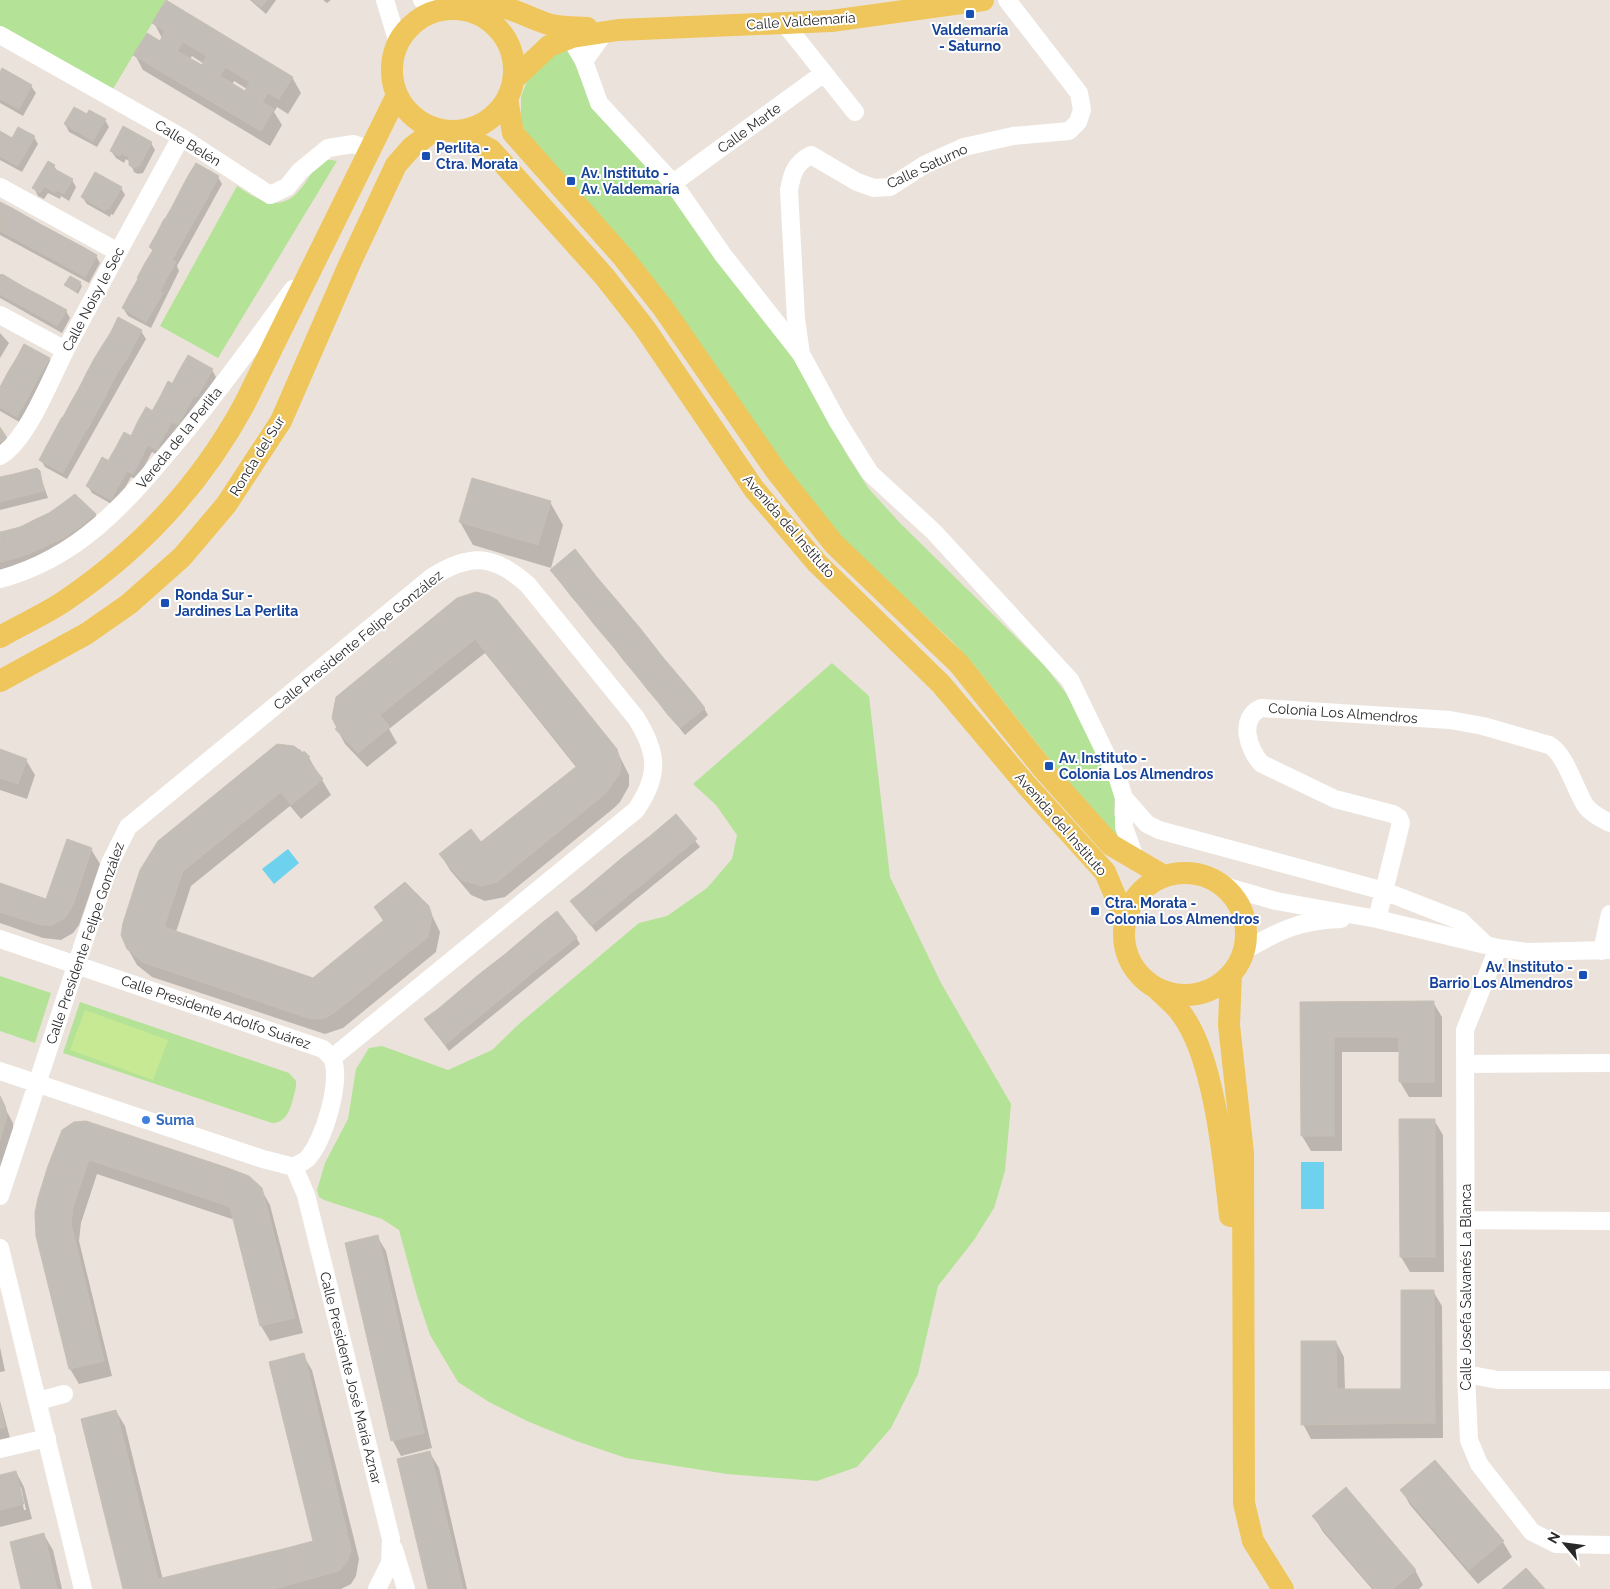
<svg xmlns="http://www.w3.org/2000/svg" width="1610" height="1589" font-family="Raleway,sans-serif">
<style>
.green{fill:#b4e297}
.pitch{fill:#c8e993}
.water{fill:#6ed1ed}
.shadow{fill:#0003;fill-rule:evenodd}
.building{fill:#c3bdb7;stroke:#c6bfb4;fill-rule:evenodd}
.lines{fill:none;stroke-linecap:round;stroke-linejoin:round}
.minor{stroke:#fff;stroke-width:18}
.major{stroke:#efc65c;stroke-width:22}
.transit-dot{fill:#1a4fb4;stroke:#fff;stroke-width:2}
.shop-dot{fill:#3f7fe0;stroke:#fff;stroke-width:2}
.labels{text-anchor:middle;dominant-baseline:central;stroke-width:4;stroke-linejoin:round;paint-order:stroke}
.street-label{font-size:14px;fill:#292929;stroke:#fff}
.transit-label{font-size:14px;font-weight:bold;fill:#164399;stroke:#fff;text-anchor:start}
.shop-label{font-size:14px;font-weight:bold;fill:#366cbe;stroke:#fff;text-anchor:start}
</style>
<rect width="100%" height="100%" fill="#ebe3db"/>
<path class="green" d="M0 0H166L113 89 0 27Z
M567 44 589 99 596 111 665 186 794 360 847 455 869 489 900 523 1043 664 1066 693 1100 754 1115 794 1114 814 1121 841 1056 767 974 665 952 641 841 538 532 146 521 122V97L528 78Z
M324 159 337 161 218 358 160 326 237 186C255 198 277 213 297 193 307 183 312 169 324 159Z
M832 663 869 696 890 877 941 983 1011 1104 1005 1171 994 1208 974 1240 938 1286 918 1374 891 1428 857 1467 817 1481 727 1474 626 1458 576 1441 527 1421 489 1402 458 1382 430 1335 417 1296 399 1230 382 1219 324 1200 319 1197 317 1190 325 1163 348 1119 356 1069 369 1048 382 1046 448 1070 492 1050 520 1023 639 923 667 916 707 888 732 859 737 835 716 805 693 784Z
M0 976 51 993 35 1043 0 1031Z
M80 1002 289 1073 296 1081V1087C292 1101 290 1123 272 1123L63 1053Z"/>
<path class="pitch" d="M85 1010 168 1040 153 1080 70 1050Z"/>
<path class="water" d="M288 849 299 863 274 884 262 869Z
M1301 1162H1324V1209H1301Z"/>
<path class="shadow" d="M250 0H276L266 14Z
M323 0H331L327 3Z
M154 23 292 77 301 93 288 114 277 107 274 112 282 125 270 146 143 70 135 55 160 43 162 38ZM192 56 204 64 203 67 190 59ZM234 81 247 89 245 93 232 85Z
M0 74 31 86 36 93 23 116 0 103Z
M105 120 109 127 97 147 69 132 65 124Z
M0 134 12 139 34 137 38 144 22 172 0 160Z
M151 143 155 150 143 173 138 174 134 172 130 162 126 159 124 163 116 158 111 151Z
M196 165 218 177 222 184 177 266 179 271 151 328 128 316 123 308 153 252 150 247Z
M54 166 58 172 72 180 76 187 69 201 61 196 60 199 48 193 44 199 38 196 34 188Z
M121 188 125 195 113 215 111 214 110 217 87 204 82 197Z
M0 203 96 256 100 263 89 283 0 235Z
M0 274 66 311 70 318 62 333 0 298Z
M80 283 82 286 78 294 66 285Z
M119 319 141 331 146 339 67 479 45 467 41 460Z
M0 333 9 343 0 358Z
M49 359 53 366 21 423 0 411V390Z
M212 370 216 377 182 431 177 428 161 457 152 452 137 480 131 477 115 506 92 493 88 486 153 412Z
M0 429 10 446 0 452Z
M39 472 48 498 0 510V479Z
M550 502 563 525 551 568 473 545 460 522Z
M95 514 99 521 32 561 0 570V534Z
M552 570 704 708 708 715 685 735Z
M483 595 616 749 629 775V786L620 802 614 808 505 897 485 901 471 895 450 870 441 855 481 844 576 767 485 653 389 729 397 743 367 767 345 744 337 729 454 602 464 596Z
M299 749 309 758 331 795 301 819 290 806 191 886 176 932 314 979 384 922 375 908 428 907 440 932 436 952 343 1028 325 1034 152 977 137 965 128 949 124 923Z
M0 751 26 760 35 775 27 799 0 790Z
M676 816 700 847 596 932 572 901Z
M91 849 100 864 79 925 73 933 61 940 43 938 0 923V884L47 900Z
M576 937 580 944 449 1051 426 1020Z
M1433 1002 1442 1017V1097H1409L1400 1082V1052H1342V1151H1311L1302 1136 1301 1003Z
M0 1099 13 1123 14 1138 0 1178Z
M1434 1120 1443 1135 1444 1272H1410L1401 1257 1400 1121Z
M86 1122 261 1189 270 1205 303 1333 270 1341 261 1326 235 1220 97 1174 81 1223 79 1241 112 1376 79 1384 70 1369 37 1227Z
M377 1236 386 1251 432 1448 401 1456 393 1441Z
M1433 1291 1442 1306 1443 1438 1311 1439 1303 1424 1336 1342 1344 1357 1345 1391 1402 1390Z
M0 1347 5 1371 0 1372Z
M303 1355 312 1370 359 1559 356 1576 351 1584 341 1589H125L116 1411 125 1426 163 1580 314 1542Z
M0 1401 10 1438 0 1440Z
M430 1453 439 1468 467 1589H429Z
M1435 1462 1503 1542 1512 1557 1478 1584 1410 1505 1402 1490Z
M16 1472 24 1487 32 1519 0 1527V1476ZM19 1487H21L26 1510H24Z
M1314 1517 1415 1570 1423 1585 1419 1589H1372L1323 1532Z
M44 1535 53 1550 62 1589H23Z"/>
<path class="building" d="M166 0 293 77 279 99 268 93 262 102 274 109 261 131 133 55 147 33 160 41 165 31 152 23ZM183 42 207 56 202 65 177 51ZM225 67 250 82 245 91 220 76Z
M252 0H267L261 7Z
M2 68 32 85 19 109 0 99V72Z
M74 107 87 114 89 110 106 119 93 141 64 124Z
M123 126 152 142 139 166 133 168 129 165V157L121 153 120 156 110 151Z
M18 127 35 136 18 166 0 156V131L12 138Z
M48 161 55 165 53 168 73 179 64 194 57 190 55 193 44 186 40 193 32 188Z
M196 163 219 176 212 189 188 176Z
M95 172 122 187 109 209 107 208 105 211 81 197Z
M188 176 212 189 204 204 180 191Z
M180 191 204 204 196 218 173 205Z
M0 202 12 208 0 229Z
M173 205 196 218 188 232 165 219Z
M12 208 26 216 14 238 0 231Z
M26 216 40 224 28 246 14 238Z
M164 219 188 232 180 246 157 233Z
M40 224 55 232 43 254 28 246Z
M55 232 68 239 56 261 43 254Z
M157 233 180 246 172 260 149 247Z
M68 239 83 247 71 269 56 261Z
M83 247 97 255 85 277 71 269Z
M153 250 176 262 168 276 145 263Z
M145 263 168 276 160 291 137 278Z
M2 274 24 287 16 303 0 294V279Z
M70 276 81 282 76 292 64 285Z
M138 279 163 293 155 307 130 293Z
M24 287 45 298 36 314 16 303Z
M130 293 155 307 146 322 122 308Z
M45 298 67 310 57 326 36 314Z
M118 317 142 330 134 345 111 332Z
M111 332 134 345 127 359 102 346Z
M24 344 50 358 41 373 16 359Z
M102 346 127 359 118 372 94 359Z
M188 355 213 369 205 383 180 369Z
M16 359 41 373 34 386 8 372Z
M94 359 118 372 110 387 86 374Z
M180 369 205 383 197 397 172 384Z
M8 372 34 386 26 401 0 387Z
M86 374 110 387 103 401 79 388Z
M168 381 194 396 186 411 160 397Z
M0 387 26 401 17 417 0 407Z
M79 388 103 401 95 415 71 402Z
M160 397 186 411 178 425 152 411Z
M71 402 95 415 87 430 63 417Z
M146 407 172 422 164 436 138 421Z
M62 417 86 430 79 443 55 430Z
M138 421 164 436 157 450 131 436Z
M0 427 7 438 0 442Z
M55 430 79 443 71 458 47 445Z
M124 432 148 445 140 460 116 447Z
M47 445 71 458 63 473 39 460Z
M116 447 140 460 133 474 108 461Z
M102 457 127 471 119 485 94 472Z
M37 468 40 471 44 491 19 497 14 474Z
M94 472 119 485 111 500 86 486Z
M14 474 19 497 0 502V477Z
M472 478 551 501 538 545 459 522Z
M75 494 96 514 81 526 63 503Z
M63 503 81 526 64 538 49 513Z
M49 513 64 538 46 546 34 520Z
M34 520 46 546 28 554 20 527Z
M20 527 28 554 12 559 5 531Z
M5 531 12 559 0 562V532Z
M575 549 586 563 561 583 550 570Z
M586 563 596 576 571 596 561 583Z
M596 576 607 589 582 609 571 596Z
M607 589 619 603 593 623 582 609Z
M476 592 488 595 497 600 617 749 621 763 620 773 606 793 497 882 482 886 461 880 439 854 471 829 481 842 577 766 475 639 380 715 390 727 358 753 335 729 337 728 332 718 336 697 457 598Z
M619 603 629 615 604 636 593 623Z
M629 615 640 628 615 649 604 636Z
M640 628 651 642 625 662 615 649Z
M651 642 661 655 636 675 625 662Z
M661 655 672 668 647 689 636 675Z
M672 668 683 681 658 702 647 689Z
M683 681 694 694 668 715 658 702Z
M694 694 705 708 680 728 668 715Z
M277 744 294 746 303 753 304 751 310 757 307 759 323 779 291 805 281 792 183 871 164 927 313 978 384 920 374 907 405 882 429 906 432 916 428 937 334 1013 322 1019 308 1018 142 962 127 949 121 935 123 923 140 870 158 841Z
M0 749 27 759 18 784 0 778Z
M676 814 697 839 684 850 663 825Z
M663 825 684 850 670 861 650 836Z
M650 836 670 861 657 872 637 846Z
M67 839 92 848 73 905 65 918 52 925H41L0 912V883L46 899Z
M637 846 657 872 644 883 623 857Z
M623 857 644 883 631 893 610 868Z
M610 868 631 893 618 904 597 879Z
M597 879 618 904 604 915 584 890Z
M584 890 604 915 591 926 570 901Z
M557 911 577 937 564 948 543 922Z
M543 922 564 948 551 958 530 933Z
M530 933 551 958 537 969 517 944Z
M517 944 537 969 524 980 504 955Z
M504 955 524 980 511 991 491 965Z
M491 965 511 991 498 1001 477 976Z
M477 976 498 1001 485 1012 464 987Z
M464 987 485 1012 471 1023 451 998Z
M451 998 471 1023 458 1034 438 1009Z
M1434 1001V1082H1399V1037H1334V1136H1301L1300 1002Z
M438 1009 458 1034 445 1045 424 1019Z
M0 1096 5 1106 7 1116 0 1140Z
M1399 1119H1435V1257H1400Z
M86 1121 225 1167 213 1201 89 1160 83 1177 48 1166 62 1130 74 1122Z
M48 1166 83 1177 73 1207 71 1224 104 1361 69 1369 36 1236 35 1213 38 1198Z
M225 1167 249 1176 262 1188 295 1318 260 1326 230 1207 213 1201Z
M378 1235 424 1433 391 1441 345 1243Z
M1401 1290H1434L1435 1423 1301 1425V1341H1336L1337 1389H1401Z
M304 1353 351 1550 348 1560 339 1571 296 1583 287 1548 313 1541 269 1362Z
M0 1406 5 1427 0 1428Z
M116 1410 158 1579 287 1548 296 1583 272 1589H123L81 1419Z
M430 1451 463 1589H428L397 1459Z
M1435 1460 1504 1541 1469 1570 1400 1490Z
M16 1471 24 1504 0 1510V1475Z
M1346 1487 1416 1570 1393 1589H1374L1312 1516Z
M44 1533 57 1589H21L10 1542Z
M1526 1568 1545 1589H1502Z"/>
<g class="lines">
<path class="minor" d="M385 0 398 43
M422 0 441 9
M785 24 855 112
M564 28 584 61 599 103 673 183 723 255 801 354 838 422 870 473 934 532 1070 680 1118 779 1124 798V827L1135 858
M0 35 181 137 270 195 287 187 300 171 328 148 354 144 370 151
M584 61 605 32
M673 183 824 73
M0 187 118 252
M0 315 65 350
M801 354 796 319 789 190C792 174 795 163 811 155L857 182 874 188 890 187 924 165 964 147 1013 136 1069 131 1078 122 1082 110 1079 93 1007 0
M0 456C28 440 51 377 67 347 104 277 143 207 181 137
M0 579C79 558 126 503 176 443 218 393 255 341 293 289
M1124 798 1147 824 1159 830 1384 891 1461 921 1486 945
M1224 886 1276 901 1377 919 1498 948 1528 952 1610 950
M1377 919 1401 823 1399 818 1393 814 1335 799 1262 764C1248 750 1238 718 1261 708L1450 720 1483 726 1549 745C1565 753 1575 789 1585 805 1591 814 1601 818 1610 823
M0 939 323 1049C326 1052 331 1056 333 1060 341 1083 324 1141 307 1159 304 1162 298 1164 294 1167L263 1159 0 1071
M1498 948 1465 1030 1466 1374 1469 1440 1479 1464 1532 1532 1556 1544 1610 1545
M1244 951C1278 931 1300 920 1341 919
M1602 951 1610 914
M1466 1064 1610 1063
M294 1167 306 1195 391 1539 390 1563 377 1589
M0 1196 110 863 128 827 432 577C470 553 494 554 528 585L636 718C658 753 660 775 636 810L332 1058
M1467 1220 1610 1221
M0 1248 83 1589
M1466 1374 1498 1380H1610
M38 1401 64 1394
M0 1449 47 1438
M394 1549 406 1589"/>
<path class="major" d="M392 70a61 61 0 1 1 122 0a61 61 0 1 1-122 0Z
M467 9C502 0 512 11 545 23 558 28 573 27 587 28
M514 79 549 46 572 37 618 30 831 21 983 0
M507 99 513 133 622 256 663 308 776 471 834 544 959 664 1044 770 1111 845 1164 876
M455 131 491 150 604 276 644 327 754 489 817 563 941 684 1028 787 1105 872 1125 919
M0 637C22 624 46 614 66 600 141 549 201 484 244 405L397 95
M0 681 86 634 129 604 182 557 226 505 281 421 350 263 396 165 412 147 436 129
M1124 934a61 61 0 1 1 122 0a61 61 0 1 1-122 0Z
M1231 974 1229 1025 1243 1153 1244 1503 1253 1541 1283 1589
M1158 990C1165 997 1174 1004 1180 1012 1214 1054 1224 1161 1230 1216"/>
</g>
<g class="transit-dot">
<rect x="965" y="9" width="10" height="10" rx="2.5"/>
<rect x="421" y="151" width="10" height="10" rx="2.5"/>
<rect x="566" y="176" width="10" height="10" rx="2.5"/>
<rect x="160" y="598" width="10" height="10" rx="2.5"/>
<rect x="1044" y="761" width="10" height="10" rx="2.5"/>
<rect x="1090" y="906" width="10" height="10" rx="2.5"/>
<rect x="1578" y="970" width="10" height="10" rx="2.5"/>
</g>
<circle class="shop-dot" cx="146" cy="1120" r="5"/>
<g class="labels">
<g class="street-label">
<text transform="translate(801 21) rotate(-4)">Calle Valdemaría</text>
<text transform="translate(749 128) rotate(-36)">Calle Marte</text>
<text transform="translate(188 143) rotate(32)">Calle Belén</text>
<text transform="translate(927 166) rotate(-25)">Calle Saturno</text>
<text transform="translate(93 299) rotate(-62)">Calle Noisy le Sec</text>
<text transform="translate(179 438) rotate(-51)">Vereda de la Perlita</text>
<text transform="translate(257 456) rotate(-58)">Ronda del Sur</text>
<text transform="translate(789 526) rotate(49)">Avenida del Instituto</text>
<text transform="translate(358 640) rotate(-39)">Calle Presidente Felipe González</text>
<text transform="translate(1343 713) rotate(4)">Colonia Los Almendros</text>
<text transform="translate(1061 824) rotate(49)">Avenida del Instituto</text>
<text transform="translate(85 943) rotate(-71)">Calle Presidente Felipe González</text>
<text transform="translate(216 1012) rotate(19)">Calle Presidente Adolfo Suárez</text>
<text transform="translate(1466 1287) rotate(-90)">Calle Josefa Salvanés La Blanca</text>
<text transform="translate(351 1378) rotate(76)">Calle Presidente José María Aznar</text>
</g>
<g class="transit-label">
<text x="970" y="30" text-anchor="middle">Valdemaría<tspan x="970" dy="16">- Saturno</tspan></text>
<text x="436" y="148">Perlita -<tspan x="436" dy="16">Ctra. Morata</tspan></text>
<text x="581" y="173">Av. Instituto -<tspan x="581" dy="16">Av. Valdemaría</tspan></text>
<text x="175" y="595">Ronda Sur -<tspan x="175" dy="16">Jardines La Perlita</tspan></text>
<text x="1059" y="758">Av. Instituto -<tspan x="1059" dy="16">Colonia Los Almendros</tspan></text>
<text x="1105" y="903">Ctra. Morata -<tspan x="1105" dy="16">Colonia Los Almendros</tspan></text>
<text x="1573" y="967" text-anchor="end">Av. Instituto -<tspan x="1573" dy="16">Barrio Los Almendros</tspan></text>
</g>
<g class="shop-label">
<text x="156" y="1120">Suma</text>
</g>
</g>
<g transform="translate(1565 1544) rotate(299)" stroke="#ffffff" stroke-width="4" paint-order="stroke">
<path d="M0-4L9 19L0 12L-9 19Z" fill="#292929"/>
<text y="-8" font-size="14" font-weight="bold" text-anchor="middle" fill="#292929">N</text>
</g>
</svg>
